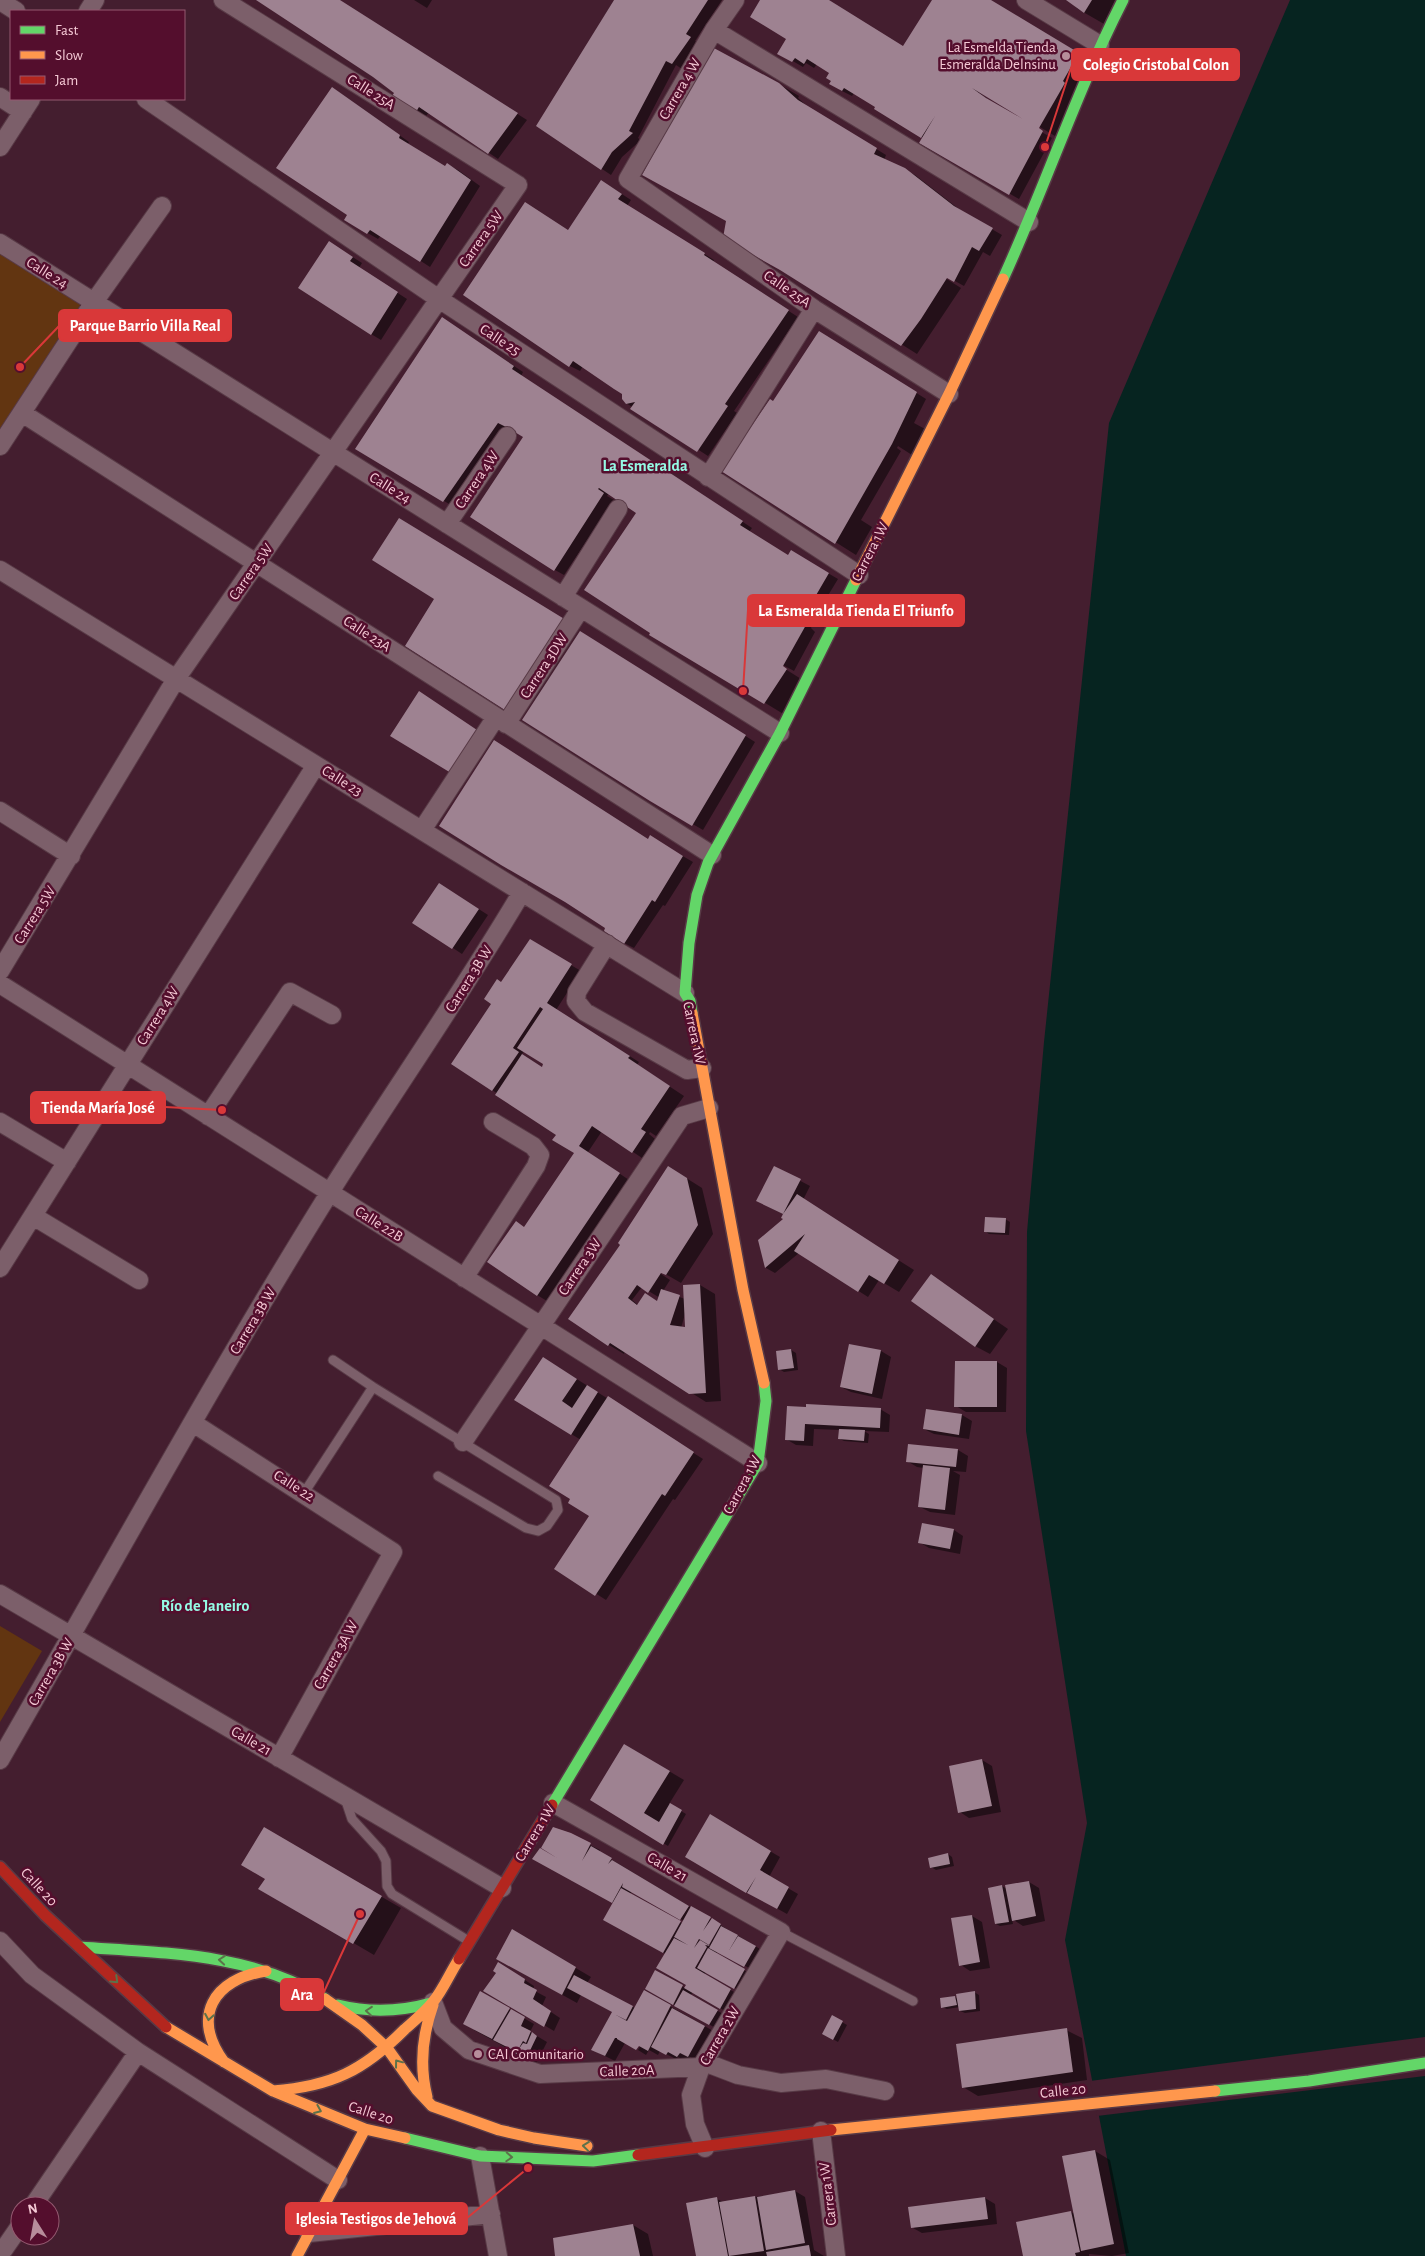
<svg xmlns="http://www.w3.org/2000/svg" width="1425" height="2256" font-family="'Alegreya Sans',sans-serif">
<style>
.green{fill:#623511}
.water{fill:#062420}
.pier{fill:#441e2f}
.shadow{fill:#0007;fill-rule:evenodd}
.building{fill:#9e8291;fill-rule:evenodd}
.lines{fill:none;stroke-linecap:round;stroke-linejoin:round}
.lane-casing{stroke:#583a46;stroke-width:11}
.street-casing{stroke:#583a46;stroke-width:20}
.fast-casing{stroke:#583a46;stroke-width:14}
.slow-casing{stroke:#583a46;stroke-width:14}
.jam-casing{stroke:#583a46;stroke-width:14}
.lane{stroke:#7c5f6a;stroke-width:9}
.street{stroke:#7c5f6a;stroke-width:18}
.fast{stroke:#63d668;stroke-width:11}
.slow{stroke:#ff974d;stroke-width:11}
.jam{stroke:#b3261e;stroke-width:11}
.oneway{stroke:#5c724a}
.poi-dot{fill:#b78d9b;stroke:#540e2d;stroke-width:2}
.labels{text-anchor:middle;dominant-baseline:central;stroke-width:5;stroke-linejoin:round;paint-order:stroke}
.poi-label{font-size:15px;fill:#f5c9d5;stroke:#540e2d;text-anchor:end}
.street-label{font-size:15px;fill:#f5c9d5;stroke:#540e2d}
.neighbourhood-label{font-size:16px;font-weight:bold;fill:#95fae5;stroke:#540e2d}
.leader{fill:none;stroke:#d93839;stroke-width:2}
.callout-dot{fill:#d93839;stroke:#540e2d;stroke-width:2}
.callout{fill:#d93839;stroke:#d93839;stroke-width:2}
.callout-label{font-size:16px;text-anchor:middle;font-weight:bold;fill:#fff}
</style>
<rect width="100%" height="100%" fill="#441e2f"/>
<path class="green" d="M0 253 81 304 0 429Z
M0 1626 42 1651 0 1722Z"/>
<path class="water" d="M1290 0H1425V2256H1126L1065 1940 1087 1823 1026 1431 1027 1232 1044 1042 1109 423Z"/>
<path class="pier" d="M1425 2037V2076L1097 2116 1090 2081Z"/>
<path class="shadow" d="M259 0H338L527 120 498 159 429 112 426 116 416 111 396 92Z
M414 0H432L427 8Z
M614 0H722L695 41 700 44 682 69 676 65 638 138 641 140 622 157 611 175 538 126Z
M762 0H828L904 48 934 0H989L1099 66 1060 139 978 90 977 91 995 105 1052 138 1019 199 921 142 924 138 875 109 877 106 854 93 852 96 840 90 832 81 831 72 817 64 814 68 806 63 803 67 779 53 788 39Z
M1068 0H1115L1104 24 1078 9Z
M779 84 799 96 798 98 808 107 886 155 884 160 915 175 964 213 1002 235 990 256 983 252 964 286 946 276 945 278 961 288 917 354 785 271Z
M333 88 409 142 408 144 446 168 448 165 458 170 480 186 430 267 381 235 378 239 345 220 349 214Z
M611 187 631 200 627 206 714 260 713 262 798 317 734 411 737 413 708 456 626 403 623 393 583 366 580 371 570 366 465 295 569 231Z
M340 249 362 263 359 268 407 299 381 340 371 334Z
M452 325 523 372 521 376 752 528 749 532 789 557 792 552 838 579 818 612 811 628 815 632 794 671 783 665 782 667 806 682 785 715 651 634 638 513 609 493 607 496 614 500 564 575 555 570 524 437 509 427 454 507 357 448Z
M829 338 926 399 914 423 925 429 912 455 898 446 897 448 901 451 861 520 872 527 856 555 723 471 773 402Z
M590 638 755 742 703 830 651 800Z
M660 843 693 862 665 906 663 905 634 948 624 943Z
M449 890 488 915 462 954 453 948Z
M530 941 581 971 556 1010 639 1062 637 1065 684 1096 656 1136 650 1132 649 1134 655 1139 642 1158 602 1131 588 1152 629 1180 552 1304 537 1295 525 1228 575 1153 558 1134 453 1064 493 1003 502 983ZM524 1051 545 1064 543 1068 522 1054Z
M774 1167 810 1186 803 1200 914 1270 899 1292 879 1280 868 1297 799 1253 775 1273 766 1268 760 1240 783 1221 785 1215 767 1206Z
M683 1176 702 1188 713 1234 681 1283 662 1272 661 1274 670 1280 663 1291 685 1299 700 1285 715 1294 721 1401 706 1402 625 1351 624 1354 609 1345 570 1319ZM642 1287 660 1298 658 1302 638 1305 632 1300ZM685 1314 686 1328H681Z
M1005 1219 1010 1222 1009 1235 989 1234 985 1231Z
M931 1276 1008 1329 990 1354 975 1346Z
M850 1345 881 1351 891 1357 882 1399 851 1392 841 1387Z
M791 1350 796 1353 798 1370 784 1372 779 1369Z
M997 1362 1007 1368 1006 1412H966L956 1406Z
M553 1364 703 1459 675 1500 673 1499 606 1600 556 1568 591 1515 581 1440 516 1400Z
M788 1407 880 1409 890 1415 889 1432 864 1431 869 1434 868 1443 844 1441 840 1439 841 1430 814 1429 813 1446 796 1445 786 1439Z
M927 1410 962 1415 972 1421 969 1439 934 1434 924 1429Z
M909 1445 958 1450 968 1456 966 1472 953 1471 960 1475 955 1515 930 1512 920 1507 924 1468 917 1467 907 1461Z
M954 1530 963 1536 960 1554 929 1548 919 1542Z
M625 1745 684 1780 669 1804 686 1814 668 1846 636 1826Z
M982 1760 992 1766 1001 1812 969 1818 960 1812Z
M710 1816 780 1857 769 1877 798 1894 787 1914 686 1857Z
M264 1829 401 1908 374 1955 260 1888 266 1878Z
M590 1845 600 1850 599 1852 760 1949 749 1968 718 1951 716 1954 754 1976 744 1993 706 1972 704 1975 741 1996 730 2014 693 1992 690 1996 727 2016 719 2030 647 1989 656 1972 685 1988 687 1985 666 1954 605 1920 614 1903 534 1859 557 1860ZM632 1891 684 1921 683 1924 630 1894Z
M948 1854 952 1857 954 1866 936 1870 931 1867Z
M1029 1882 1039 1888 1045 1921 1023 1926 1012 1919 1013 1924 1000 1926 996 1924 1002 1886 1007 1889Z
M972 1916 982 1922 990 1968 970 1971 961 1965Z
M513 1931 591 1977 587 1983 635 2008 645 1992 715 2032 699 2062 690 2057 688 2062 678 2057 676 2059 660 2051 658 2055 649 2050 646 2055 638 2050 643 2041 625 2043 615 2061 593 2050 613 2012 581 1995 577 2003 512 1967Z
M508 1969 534 1986 533 1990 546 1997 542 2006 560 2018 554 2031 485 1990 497 1973Z
M974 1992 979 1995 980 2011 965 2013 960 2011V2007L947 2009 942 2007 955 1997 958 1999Z
M480 1993 534 2024 530 2032 547 2042 536 2064 474 2030Z
M833 2017 847 2025 838 2042 824 2034Z
M1066 2030 1082 2038 1087 2080 978 2096 963 2087Z
M1095 2151 1110 2160 1129 2253 1112 2256 1089 2254V2256H1025L1071 2212 1075 2214Z
M795 2191 805 2197 814 2250 824 2256H697L717 2199 723 2202Z
M985 2198 995 2204 997 2224 922 2233 913 2228Z
M633 2225 648 2234 653 2256H557Z"/>
<path class="building" d="M256 0H340L518 113 488 154 419 107 416 112 392 96 394 93 373 77Z
M614 0H708L686 34 691 37 672 64 666 61 629 131 633 133 612 152 601 170 536 126Z
M760 0H829L903 46 932 0H991L1079 53 1063 81 1065 83 1039 128 1043 131 1009 195 919 143 935 116 921 138 874 109 875 107 844 88 842 91 829 84 831 81 826 78 829 73 807 59 804 64 795 58 792 62 777 54 786 39 750 17ZM972 88 1023 119 986 98Z
M1066 0H1092L1084 13Z
M712 47 779 83 798 100 877 148 874 154 905 168 954 206 993 228 979 251 972 247 954 282 947 278 921 319 901 346 780 270 723 238 726 221 642 175Z
M332 87 400 135 399 138 445 166 447 163 471 180 420 262 370 230 367 234 344 220 347 215 276 168Z
M601 180 622 194 618 199 705 253 704 255 789 310 725 404 728 406 697 452 630 409 635 402 626 404 622 399V394L614 389 573 361 569 367 463 295 525 202 568 230Z
M329 241 353 257 350 261 398 292 371 335 298 288Z
M442 317 514 366 512 369 743 521 740 525 788 555 791 550 829 573 801 621 806 625 783 666 787 669 764 704 649 635 650 633 584 590 636 513 599 488 598 489 604 493 554 571 470 517 523 437 508 428 498 423 443 502 355 449Z
M819 331 917 392 892 444 835 544 721 471 770 399 773 401Z
M399 518 566 620 508 712 405 646 434 599 372 560Z
M580 631 746 735 692 826 650 801 522 720Z
M419 691 477 730 451 773 390 736Z
M494 740 648 839 650 835 683 856 655 902 652 900 624 944 604 931 605 928 565 902 501 865 439 826Z
M439 883 479 909 452 949 412 923Z
M530 939 572 964 547 1003 630 1056 628 1058 670 1086 641 1129 646 1132 632 1153 592 1126 579 1146 620 1173 537 1296 487 1262 516 1221 524 1227 574 1153 552 1140 556 1135 495 1095 522 1054 542 1067 543 1064 517 1048 543 1009 540 1007 513 1048 519 1052 492 1091 451 1064 491 1004 484 999 497 979 501 982Z
M668 1166 687 1178 698 1225 666 1275 661 1273 648 1293 637 1285 628 1298 637 1305 645 1293 657 1301 661 1289 680 1295 670 1325 685 1327 683 1285 700 1284 706 1393 689 1394 610 1343 608 1346 568 1319 620 1245 618 1243Z
M774 1166 801 1179 783 1214 797 1194 899 1260 884 1284 869 1275 858 1292 794 1251 805 1234 765 1268 758 1240 783 1219 781 1218 783 1214 756 1201Z
M985 1217 1006 1218 1005 1233 984 1232Z
M931 1274 994 1319 975 1347 911 1301Z
M849 1344 881 1350 872 1394 840 1387Z
M791 1349 794 1368 778 1370 776 1351Z
M543 1357 577 1379 562 1401 572 1408 587 1385 598 1392 571 1435 514 1400Z
M955 1361H997V1407H954Z
M608 1396 694 1452 665 1496 662 1494 595 1596 554 1569 589 1516 568 1503 570 1499 549 1486Z
M806 1404 881 1408 880 1428 805 1424 804 1441 785 1440 787 1406 806 1407Z
M926 1409 962 1414 959 1435 923 1429Z
M839 1429 865 1430 864 1441 838 1439Z
M908 1444 958 1449 956 1467 906 1462Z
M923 1465 950 1468 945 1510 918 1507Z
M922 1523 954 1529 950 1549 918 1543Z
M624 1744 670 1771 644 1813 659 1822 670 1803 682 1810 663 1845 590 1800Z
M982 1759 992 1806 958 1813 949 1766Z
M710 1814 771 1851 760 1870 789 1887 777 1909 747 1893 756 1877 746 1893 685 1857Z
M264 1827 382 1896 353 1944 258 1889 265 1879 241 1865Z
M553 1827 571 1833 591 1843 582 1861 591 1846 612 1858 608 1864 612 1860 689 1906 680 1920 622 1887 623 1883 612 1903 532 1859 540 1848 557 1858 541 1848Z
M948 1853 950 1864 930 1868 928 1858Z
M1029 1881 1036 1916 1012 1921 1005 1885Z
M1002 1885 1009 1922 995 1924 988 1888Z
M621 1888 681 1921 663 1953 603 1920Z
M691 1906 711 1917 703 1931 712 1918 721 1924 709 1945 699 1939 694 1948 700 1940 710 1946 705 1945 707 1947 695 1968 731 1989 720 2009 684 1988 686 1985 656 1968 674 1938 688 1945 674 1937Z
M972 1915 980 1962 959 1966 951 1918Z
M721 1926 738 1935 728 1952 738 1936 756 1946 744 1967 709 1948Z
M512 1929 576 1967 562 1995 496 1959Z
M708 1948 745 1969 734 1989 697 1968Z
M498 1962 525 1979 524 1983 537 1990 533 1999 551 2011 544 2027 483 1991 496 1973 493 1971Z
M655 1970 683 1985 673 2005 645 1989Z
M574 1975 633 2006 626 2020 614 2014 627 2021 644 1990 671 2005 648 2051 639 2046 636 2050 617 2039V2038H615L605 2056 591 2050 612 2012 567 1988Z
M683 1990 718 2010 709 2025 674 2006Z
M480 1991 510 2008 492 2039 463 2024Z
M975 1991 976 2009 959 2011 956 1994Z
M955 1996 957 2005 941 2008 940 1998Z
M672 2008 705 2026 688 2057 680 2053 677 2057 668 2052 666 2055 651 2047Z
M511 2009 525 2017 521 2026 531 2031 526 2043 523 2041 518 2050 523 2043 527 2044 532 2032 537 2036 526 2059 515 2053 518 2050 515 2051 493 2040Z
M832 2015 843 2021 833 2040 822 2034Z
M1067 2028 1073 2072 962 2088 956 2044Z
M1095 2150 1114 2244 1081 2251 1062 2156Z
M795 2190 805 2243 766 2250 757 2197Z
M755 2196 764 2251 729 2256 719 2202Z
M717 2197 728 2256H696L686 2203Z
M985 2197 988 2219 911 2228 908 2207Z
M1071 2211 1080 2252 1075 2253 1076 2256H1023L1016 2222Z
M633 2224 640 2256H555L553 2238Z
M809 2245 811 2256H767L766 2252Z"/>
<g class="lines">
<defs>
<path id="lane" d="M333 1360 373 1387 556 1500 558 1510 547 1526 538 1531 526 1528 438 1476
M304 1493 373 1387
M345 1798 352 1819 381 1851 386 1861 387 1886 392 1894 467 1940
M781 1932 913 2001"/>
<path id="street" d="M735 0 714 30 628 179 814 309 949 394
M1026 0 1100 45
M0 1 16 11
M88 11 95 0
M714 30 1029 222
M0 97 23 112
M146 99 439 299 859 575
M0 147 31 99
M0 243 780 733
M22 413 712 855
M0 446 94 302 162 206
M708 477 814 309
M447 524 507 436
M0 570 685 993
M563 597 618 509
M506 724 581 608
M0 811 71 856
M422 830 496 717
M607 944 577 992 576 1001 585 1012 687 1070 702 1068
M0 971 176 679 518 185 223 0
M0 984 758 1463
M208 1116 290 992 332 1015
M0 1122 67 1162
M33 1216 139 1280
M0 1268 316 765
M464 1278 536 1166 540 1155 533 1146 493 1122
M193 1423 393 1552 279 1758
M463 1442 682 1116 709 1108
M0 1594 502 1888
M0 1760C109 1571 214 1378 330 1192 393 1092 461 995 522 892
M553 1803 781 1932 701 2067 691 2095 695 2124 705 2148
M0 1941 32 1975 138 2052 338 2180
M433 2002 443 2028 469 2050 540 2074 701 2067
M704 2062 738 2075 781 2083 826 2079 885 2091
M821 2131 836 2256
M480 2156 498 2256
M33 2206 138 2052
M309 2233 491 2214
M4 2249 20 2226"/>
<path id="fast" d="M1003 279C1045 187 1077 90 1123 0
M692 1013 690 1001 685 993 689 943 697 895 708 863 780 733 856 580
M552 1805 758 1463 766 1401 764 1383
M80 1947C163 1953 253 1953 325 1999
M338 2005C370 2013 399 2012 431 2003
M1215 2091 1309 2081 1425 2063
M405 2138 480 2156 593 2161 638 2155"/>
<path id="slow" d="M856 580 949 394 1003 279
M692 1013 743 1290 764 1383
M325 1999 362 2025 387 2048 417 2090 432 2106 499 2130 534 2138 587 2146
M166 2027 273 2091 365 2129 405 2138
M224 2062C191 2017 213 1979 266 1971
M273 2091C332 2086 363 2071 405 2029 414 2021 425 2012 433 2002 443 1990 450 1973 459 1959
M427 2097C419 2065 422 2036 433 2005
M831 2130 1215 2091
M297 2256 365 2129"/>
<path id="jam" d="M0 1867 45 1915 166 2027
M459 1959 552 1805
M638 2155 831 2130"/>
</defs>
<use href="#lane" class="lane-casing"/>
<use href="#street" class="street-casing"/>
<use href="#fast" class="fast-casing"/>
<use href="#slow" class="slow-casing"/>
<use href="#jam" class="jam-casing"/>
<use href="#lane" class="lane"/>
<use href="#street" class="street"/>
<use href="#fast" class="fast"/>
<use href="#slow" class="slow"/>
<use href="#jam" class="jam"/>
</g>
<defs><path id="oneway-chevron" d="M-2-3.5L2.5 0L-2 3.5" fill="none" stroke-width="1.6" stroke-linecap="round" stroke-linejoin="round" transform="scale(1.25)"/></defs>
<g class="oneway">
<use href="#oneway-chevron" transform="translate(222 1960) rotate(-175)"/>
<use href="#oneway-chevron" transform="translate(115 1980) rotate(44)"/>
<use href="#oneway-chevron" transform="translate(369 2011) rotate(-175)"/>
<use href="#oneway-chevron" transform="translate(209 2017) rotate(100)"/>
<use href="#oneway-chevron" transform="translate(398 2063) rotate(-127)"/>
<use href="#oneway-chevron" transform="translate(318 2110) rotate(23)"/>
<use href="#oneway-chevron" transform="translate(586 2146) rotate(-174)"/>
<use href="#oneway-chevron" transform="translate(509 2157) rotate(3)"/>
</g>
<g class="poi-dot">
<circle cx="1066" cy="56" r="5"/>
<circle cx="478" cy="2054" r="5"/>
</g>
<g class="labels">
<g class="poi-label">
<text x="1056" y="47">La Esmelda Tienda<tspan x="1056" dy="17">Esmeralda Delnsinu</tspan></text>
<text x="488" y="2054" text-anchor="start">CAI Comunitario</text>
</g>
<g class="street-label">
<text transform="translate(680 89) rotate(-60)">Carrera 4 W</text>
<text transform="translate(371 92) rotate(32)">Calle 25A</text>
<text transform="translate(481 239) rotate(-55)">Carrera 5W</text>
<text transform="translate(47 273) rotate(32)">Calle 24</text>
<text transform="translate(787 289) rotate(35)">Calle 25A</text>
<text transform="translate(500 340) rotate(33)">Calle 25</text>
<text transform="translate(477 480) rotate(-56)">Carrera 4W</text>
<text transform="translate(390 488) rotate(32)">Calle 24</text>
<text transform="translate(870 552) rotate(-63)">Carrera 1W</text>
<text transform="translate(251 572) rotate(-55)">Carrera 5W</text>
<text transform="translate(367 634) rotate(33)">Calle 23A</text>
<text transform="translate(544 666) rotate(-57)">Carrera 3DW</text>
<text transform="translate(342 781) rotate(32)">Calle 23</text>
<text transform="translate(35 915) rotate(-58)">Carrera 5W</text>
<text transform="translate(469 979) rotate(-58)">Carrera 3B W</text>
<text transform="translate(158 1016) rotate(-58)">Carrera 4W</text>
<text transform="translate(694 1033) rotate(78)">Carrera 1W</text>
<text transform="translate(379 1224) rotate(32)">Calle 22B</text>
<text transform="translate(580 1267) rotate(-56)">Carrera 3W</text>
<text transform="translate(253 1321) rotate(-59)">Carrera 3B W</text>
<text transform="translate(742 1485) rotate(-62)">Carrera 1W</text>
<text transform="translate(294 1486) rotate(33)">Calle 22</text>
<text transform="translate(336 1655) rotate(-61)">Carrera 3A W</text>
<text transform="translate(51 1672) rotate(-60)">Carrera 3B W</text>
<text transform="translate(251 1741) rotate(30)">Calle 21</text>
<text transform="translate(535 1833) rotate(-59)">Carrera 1W</text>
<text transform="translate(667 1867) rotate(30)">Calle 21</text>
<text transform="translate(39 1887) rotate(47)">Calle 20</text>
<text transform="translate(720 2036) rotate(-60)">Carrera 2W</text>
<text transform="translate(627 2071) rotate(-2)">Calle 20A</text>
<text transform="translate(1063 2091) rotate(-6)">Calle 20</text>
<text transform="translate(371 2113) rotate(18)">Calle 20</text>
<text transform="translate(828 2194) rotate(-97)">Carrera 1W</text>
</g>
<g class="neighbourhood-label">
<text x="645" y="466">La Esmeralda</text>
<text x="205" y="1606">Río de Janeiro</text>
</g>
</g>
<path class="leader" d="M1045 147L1072 65M20 367L59 326M743 691L748 610M222 1110L165 1107M360 1914L323 1994M528 2168L467 2218"/>
<g class="callout-dot">
<circle cx="1045" cy="147" r="5"/>
<circle cx="20" cy="367" r="5"/>
<circle cx="743" cy="691" r="5"/>
<circle cx="222" cy="1110" r="5"/>
<circle cx="360" cy="1914" r="5"/>
<circle cx="528" cy="2168" r="5"/>
</g>
<g class="callout">
<rect x="1072" y="49" width="167" height="31" rx="5"/>
<rect x="59" y="310" width="172" height="31" rx="5"/>
<rect x="748" y="595" width="216" height="31" rx="5"/>
<rect x="31" y="1092" width="134" height="31" rx="5"/>
<rect x="281" y="1979" width="42" height="31" rx="5"/>
<rect x="286" y="2203" width="181" height="31" rx="5"/>
</g>
<g class="callout-label">
<text x="1156" y="70">Colegio Cristobal Colon</text>
<text x="145" y="331">Parque Barrio Villa Real</text>
<text x="856" y="616">La Esmeralda Tienda El Triunfo</text>
<text x="98" y="1113">Tienda María José</text>
<text x="302" y="2000">Ara</text>
<text x="376" y="2224">Iglesia Testigos de Jehová</text>
</g>
<rect x="10" y="10" width="175" height="90" fill="#540e2d" stroke="#945970"/>
<rect x="20" y="26" width="25" height="8" fill="#63d668" stroke="#945970"/>
<text x="55" y="35" font-size="15" fill="#f5c9d5">Fast</text>
<rect x="20" y="51" width="25" height="8" fill="#ff974d" stroke="#945970"/>
<text x="55" y="60" font-size="15" fill="#f5c9d5">Slow</text>
<rect x="20" y="76" width="25" height="8" fill="#b3261e" stroke="#945970"/>
<text x="55" y="85" font-size="15" fill="#f5c9d5">Jam</text>
<g transform="translate(35 2221) rotate(349)"><circle r="24" fill="#540e2d" stroke="#945970"/>
<path d="M0-4L9 19L0 12L-9 19Z" fill="#b78d9b"/>
<text y="-8" font-size="14" font-weight="bold" text-anchor="middle" fill="#f5c9d5">N</text>
</g>
</svg>
